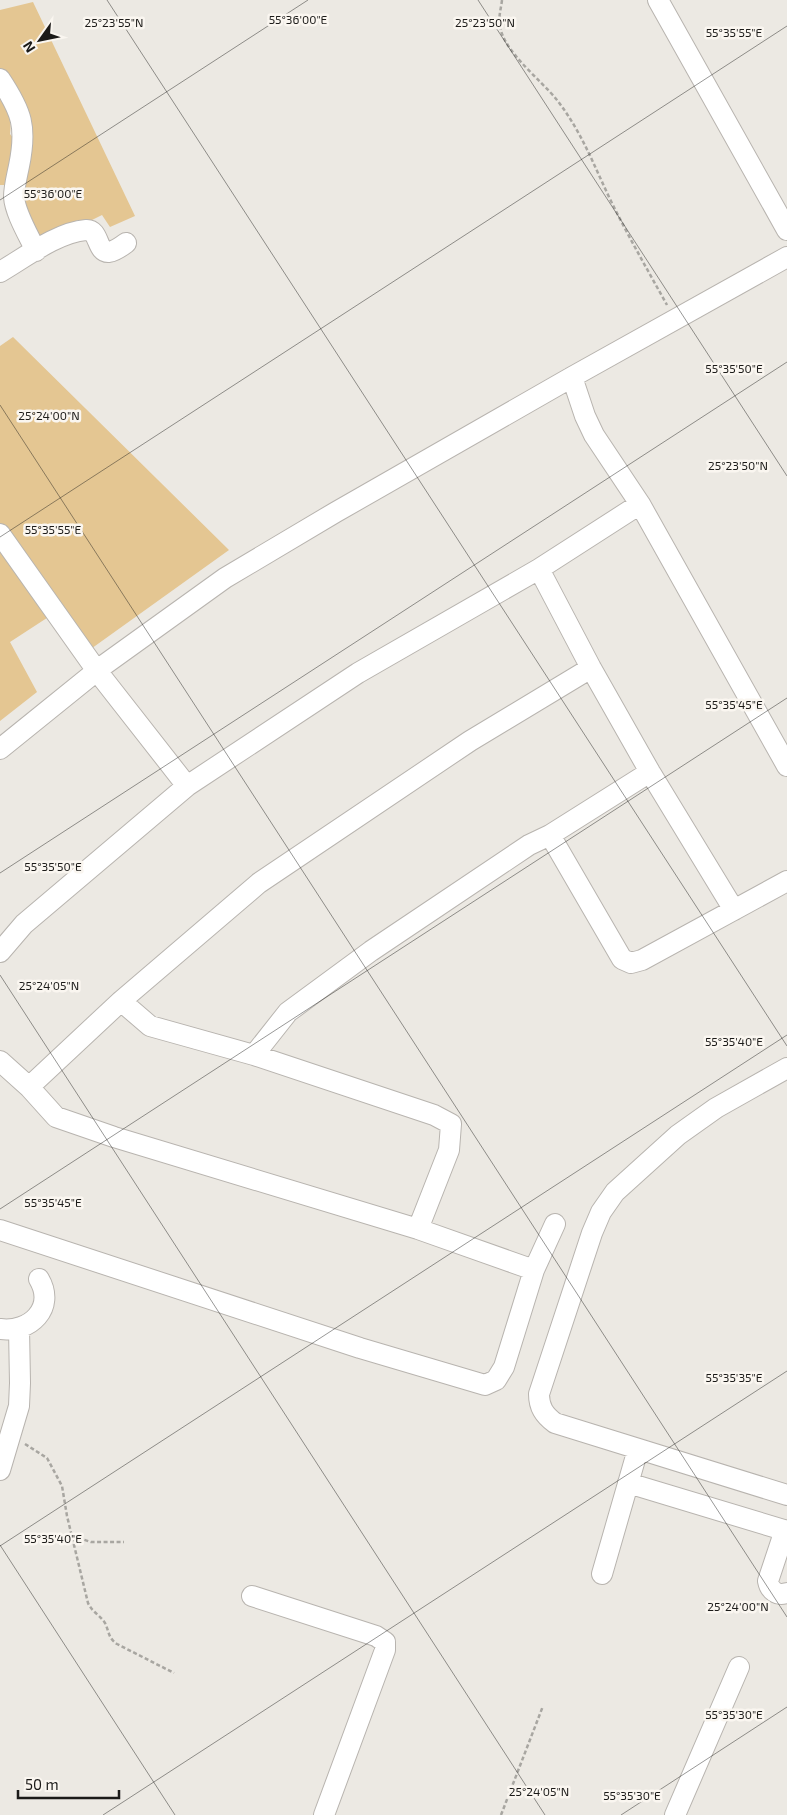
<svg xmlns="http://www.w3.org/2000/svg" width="787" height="1815" font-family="'Exo 2',sans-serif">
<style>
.green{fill:#e4c692}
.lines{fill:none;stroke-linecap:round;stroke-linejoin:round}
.minor-casing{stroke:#b8b4af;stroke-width:22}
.path{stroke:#a8a6a1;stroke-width:2.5;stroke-dasharray:4 2.5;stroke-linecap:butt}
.minor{stroke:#fff;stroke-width:20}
.ticks{fill:none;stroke:#1b1a18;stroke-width:1;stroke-opacity:0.45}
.ticks-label{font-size:12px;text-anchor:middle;fill:#1b1a18;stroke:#faf6f0;stroke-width:5;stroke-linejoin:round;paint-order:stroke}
</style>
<rect width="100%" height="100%" fill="#ece9e3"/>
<path class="green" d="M33 2 135 216 110 227 102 215 82 225 78 220 38 240 14 190 20 173 29 166 0 83V10Z
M0 99C8 112 12 118 10 134L17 143 9 185H0Z
M13 337 229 550 88 651 53 614 10 642 37 692 0 721V346Z"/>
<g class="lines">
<defs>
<path id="minor" d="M658 0 787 230
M0 79C22 112 27 127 19 166 17 176 14 187 14 197 15 213 29 236 36 251
M0 272C24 258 58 232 86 230 100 229 96 253 109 252 115 251 122 246 126 243
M572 377 585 416 594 435 640 504 787 766
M0 534 97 671 187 786
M539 569 591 668 650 772 734 910
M0 749 104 665 225 578 336 512 572 377 787 257
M550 835 650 772
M0 952 24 924 187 786 358 673 539 569 640 504
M121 1001 150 1026 254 1055 434 1115 451 1124 449 1150 418 1229
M254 1055 288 1012 371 951 529 845 550 835 622 959 631 963 642 960 787 881
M0 1061 29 1087 56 1117 114 1137 418 1229 534 1270
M787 1068 716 1108 678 1135 615 1192 601 1212 592 1233 539 1394C539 1407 544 1415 555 1423L787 1495
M29 1087 121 1001 259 883 470 741 591 668
M0 1230 360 1348 485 1385 496 1380 504 1367 534 1270 555 1224
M0 1329C30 1333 56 1308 39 1279
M0 1470 19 1406 20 1383 19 1328
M628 1483 787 1531
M785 1530 768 1581C770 1591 777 1596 787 1593
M602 1574 638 1449
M252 1596 376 1636 385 1642V1650L324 1815
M675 1815 739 1667"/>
</defs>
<use href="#minor" class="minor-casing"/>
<path class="path" d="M502 0C501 9 498 18 500 26 503 51 541 80 557 100 581 131 593 163 609 197 627 234 647 269 667 305
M25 1444 47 1458 62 1486 67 1516 88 1603C92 1612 100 1615 105 1623 109 1631 108 1638 117 1644L174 1673
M72 1536 91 1542H124
M501 1815 543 1706"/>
<use href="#minor" class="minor"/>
</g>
<path class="ticks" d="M107 0 787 1046M478 0 787 476M0 200 308 0M0 405 787 1617M0 537 787 26M0 873 787 362M0 975 545 1815M0 1209 787 698M0 1545 175 1815M0 1546 787 1035M103 1815 787 1371M621 1815 787 1707"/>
<g class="ticks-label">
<text x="298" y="24">55°36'00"E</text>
<text x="114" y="27">25°23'55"N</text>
<text x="485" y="27">25°23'50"N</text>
<text x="734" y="37">55°35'55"E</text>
<text x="53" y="198">55°36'00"E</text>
<text x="734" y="373">55°35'50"E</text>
<text x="49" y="420">25°24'00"N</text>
<text x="738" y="470">25°23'50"N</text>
<text x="53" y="534">55°35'55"E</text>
<text x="734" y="709">55°35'45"E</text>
<text x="53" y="871">55°35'50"E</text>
<text x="49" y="990">25°24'05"N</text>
<text x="734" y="1046">55°35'40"E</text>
<text x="53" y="1207">55°35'45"E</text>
<text x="734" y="1382">55°35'35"E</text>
<text x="53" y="1543">55°35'40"E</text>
<text x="738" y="1611">25°24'00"N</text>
<text x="734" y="1719">55°35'30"E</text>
<text x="539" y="1796">25°24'05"N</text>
<text x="632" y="1800">55°35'30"E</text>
</g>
<g transform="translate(40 40) rotate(237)" stroke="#faf6f0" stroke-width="4" paint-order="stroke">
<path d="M0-4L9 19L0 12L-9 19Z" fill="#1b1a18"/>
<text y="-8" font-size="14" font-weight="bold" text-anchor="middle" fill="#1b1a18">N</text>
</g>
<path d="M18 1790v8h101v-8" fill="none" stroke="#1b1a18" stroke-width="2.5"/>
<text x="25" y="1790" font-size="15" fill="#1b1a18" stroke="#faf6f0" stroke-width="4" paint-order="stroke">50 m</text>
</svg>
